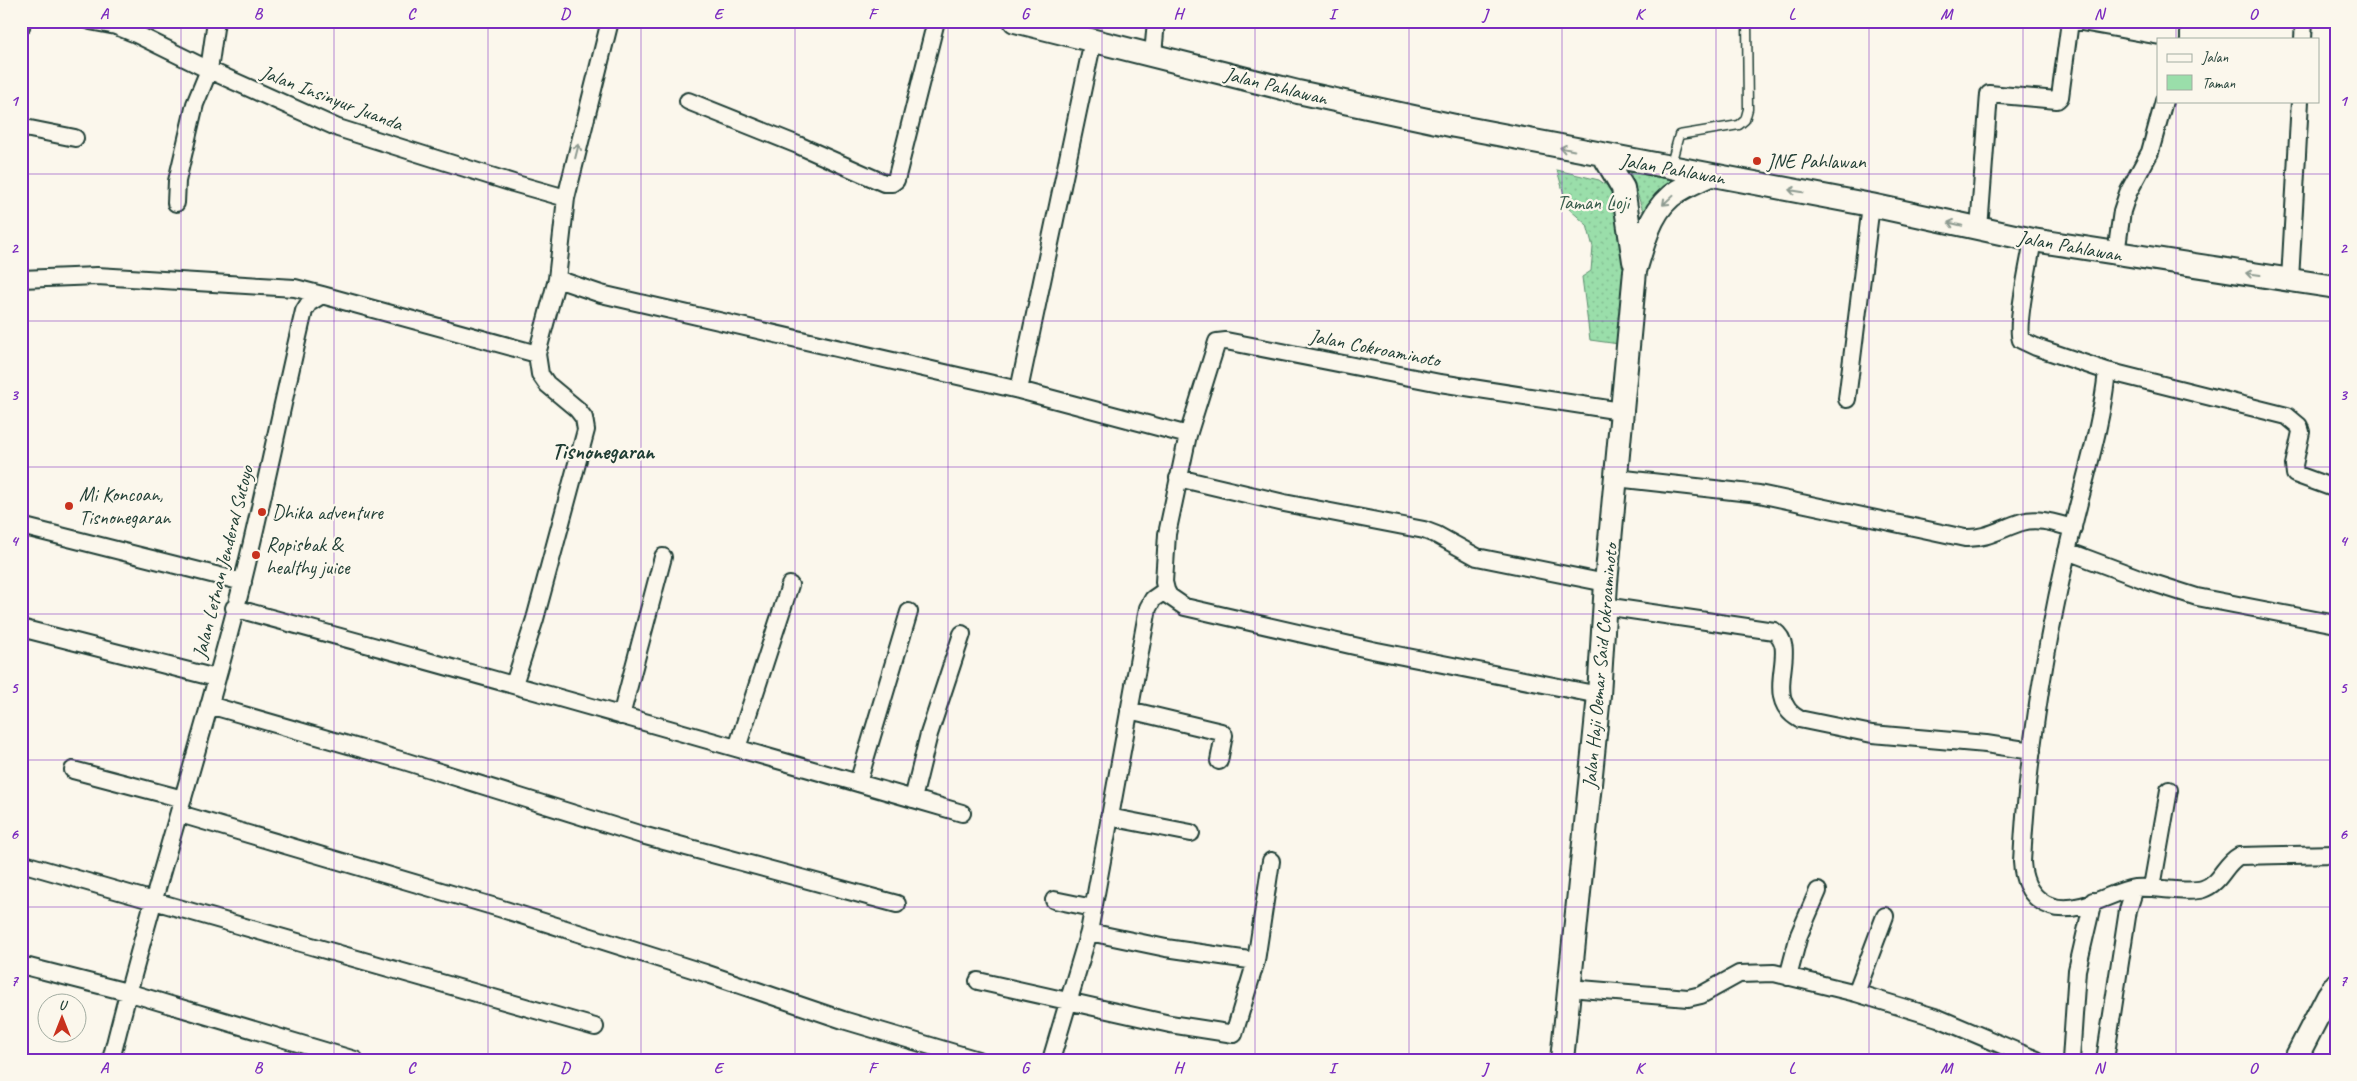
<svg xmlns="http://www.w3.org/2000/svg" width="2357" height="1081" font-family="Caveat,sans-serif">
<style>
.green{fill:url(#green-dots);stroke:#5c8e6f}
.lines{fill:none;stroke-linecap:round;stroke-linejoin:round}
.lane-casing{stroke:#1f3d34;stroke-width:11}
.street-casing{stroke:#1f3d34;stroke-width:20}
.secondary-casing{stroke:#1f3d34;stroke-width:26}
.lane{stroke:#fbf7ec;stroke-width:8}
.street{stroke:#fbf7ec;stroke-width:16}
.secondary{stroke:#fbf7ec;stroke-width:22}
.oneway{stroke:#8d9a90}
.grid{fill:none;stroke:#7b2cbf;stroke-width:1;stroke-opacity:0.55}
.poi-dot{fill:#c8321e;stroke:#fbf7ec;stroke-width:2}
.labels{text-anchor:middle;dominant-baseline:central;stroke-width:4.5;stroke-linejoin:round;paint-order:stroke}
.street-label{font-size:20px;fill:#1f3d34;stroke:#fbf7ec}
.poi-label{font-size:20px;fill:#1f3d34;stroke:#fbf7ec;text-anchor:start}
.park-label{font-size:20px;fill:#385d4c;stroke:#fbf7ec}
.quarter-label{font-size:22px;font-weight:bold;fill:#1f3d34;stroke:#fbf7ec}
.neatline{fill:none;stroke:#7b2cbf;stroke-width:2}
.grid-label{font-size:16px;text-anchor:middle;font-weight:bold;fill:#7b2cbf}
</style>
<defs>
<pattern id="green-dots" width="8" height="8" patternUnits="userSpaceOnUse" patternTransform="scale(1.25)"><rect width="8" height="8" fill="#9adeaa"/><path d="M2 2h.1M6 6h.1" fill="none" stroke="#84bf93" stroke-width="1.8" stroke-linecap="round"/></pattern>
</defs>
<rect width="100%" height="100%" fill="#fbf7ec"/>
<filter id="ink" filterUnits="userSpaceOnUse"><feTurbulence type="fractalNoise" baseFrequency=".02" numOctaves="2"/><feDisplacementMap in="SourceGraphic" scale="10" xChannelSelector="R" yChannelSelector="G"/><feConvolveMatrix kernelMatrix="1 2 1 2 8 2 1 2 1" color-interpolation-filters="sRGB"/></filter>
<g filter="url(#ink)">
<path class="green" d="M1557 170 1599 180 1613 190 1628 271 1619 344 1590 340 1582 277 1591 271 1593 247 1587 225 1568 208Z
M1630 172 1672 180 1651 199 1644 214Z"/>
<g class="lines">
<defs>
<path id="lane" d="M1671 164 1679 135 1739 125 1745 120 1748 109 1747 21"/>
<path id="street" d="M90 21 116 26 136 34 209 70 338 128 513 183 566 198
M2076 21 2171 38
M21 27 22 21
M2171 39V21
M2303 39 2304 21
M1153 55 1156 21
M688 101 798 145 884 183H892L896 180 936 21
M21 125 25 128 75 138
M176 203 177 181 195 104 209 70 216 21
M1979 229 1989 94 2057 100 2060 97 2070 21
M2033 240C2030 259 2015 325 2021 340L2036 347 2107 371C2101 432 2080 492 2067 552 2044 653 2027 758 2022 862 2024 896 2047 915 2081 906 2100 902 2116 891 2135 888 2155 886 2187 894 2203 889 2221 883 2224 864 2239 856L2336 854
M2116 254 2122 211 2128 193 2150 152 2164 101
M21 279 97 276 295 288 322 295
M557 279 601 294 1019 390 1093 40
M2290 280 2300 101
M2107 371 2287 416 2299 426 2301 432 2294 465 2295 474 2336 489
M1019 390 1188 435
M1847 399 1871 205
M1178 478 1284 503 1424 530 1437 535 1477 557 1606 583
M1616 478 1759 494 1965 538C1987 539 2002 528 2022 522 2039 517 2057 524 2073 528
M21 526 243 582
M2067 551 2150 582 2197 597 2336 624
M1604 606 1774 631C1801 649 1760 697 1799 719L1872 734 1986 744 2032 751
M234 608C478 674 720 743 962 813
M21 628 216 678
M514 684 535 619 586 430 584 418 577 409 547 384 540 374 537 354 557 279 566 198 610 21
M1599 695 1372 650 1185 607 1169 596 1166 590 1164 582 1167 534 1188 435 1217 342 1226 341 1440 383 1621 411
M209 705 404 761 642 835 897 904
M1129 710 1221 732 1224 735 1219 761
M621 716 663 557
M737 748 790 585
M73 770 183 799
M858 783 909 612
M913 799 929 734 962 634
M180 814 499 908 705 973 843 1020 978 1060
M1109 817 1191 833
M21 863 595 1027
M2152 887 2169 790
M1054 900 1093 908
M1089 932 1166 948 1256 961
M21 965 127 992 355 1060
M1788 977 1799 935 1818 891
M978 981 1170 1024 1234 1034 1256 961 1271 861
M1569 988 1688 998 1701 995 1739 974 1774 973 1856 993 1938 1018 2037 1060
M1856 993 1885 916
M111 1060C150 899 203 741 243 580 265 491 283 400 304 311L309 303 322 295 537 354
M1051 1060 1089 932 1148 608 1153 599 1166 590
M2071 1060 2077 970 2093 901
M2105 1060 2128 910 2135 888"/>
<path id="secondary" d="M1015 21 1298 92 1455 126 1871 205 2033 240 2336 287
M1604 156 1623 188 1634 261
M1562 1060 1599 695 1606 583 1635 271C1644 243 1650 208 1678 191 1688 185 1699 180 1710 175
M2295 1060 2328 996 2336 985"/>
</defs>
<use href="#lane" class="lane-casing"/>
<use href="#street" class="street-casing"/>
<use href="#secondary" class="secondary-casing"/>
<use href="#lane" class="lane"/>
<use href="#street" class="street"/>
<use href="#secondary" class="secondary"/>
</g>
<defs><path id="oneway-shaft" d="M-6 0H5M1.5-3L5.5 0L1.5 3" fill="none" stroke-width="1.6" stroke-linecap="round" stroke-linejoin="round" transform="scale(1.25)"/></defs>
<g class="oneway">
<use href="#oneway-shaft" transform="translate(1567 149) rotate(-169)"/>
<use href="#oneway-shaft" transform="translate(577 151) rotate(-76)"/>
<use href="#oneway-shaft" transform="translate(1796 191) rotate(-170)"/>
<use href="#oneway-shaft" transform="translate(1668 200) rotate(137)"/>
<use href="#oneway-shaft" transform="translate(1955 224) rotate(-167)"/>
<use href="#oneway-shaft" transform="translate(2253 274) rotate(-172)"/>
</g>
</g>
<path class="grid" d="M181 21V1060M334 21V1060M488 21V1060M641 21V1060M795 21V1060M948 21V1060M1102 21V1060M1255 21V1060M1409 21V1060M1562 21V1060M1716 21V1060M1869 21V1060M2023 21V1060M2176 21V39M2176 101V1060M21 174H2336M21 321H2336M21 467H2336M21 614H2336M21 760H2336M21 907H2336"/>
<g class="poi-dot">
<circle cx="1757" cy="161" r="5"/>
<circle cx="69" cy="506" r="5"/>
<circle cx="262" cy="512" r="5"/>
<circle cx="256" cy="555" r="5"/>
</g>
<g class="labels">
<g class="street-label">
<text transform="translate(1276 86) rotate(14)">Jalan Pahlawan</text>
<text transform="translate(332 98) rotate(21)">Jalan Insinyur Juanda</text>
<text transform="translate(1673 169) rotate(10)">Jalan Pahlawan</text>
<text transform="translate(2070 246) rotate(10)">Jalan Pahlawan</text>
<text transform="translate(1375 348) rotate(11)">Jalan Cokroaminoto</text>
<text transform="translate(223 562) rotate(-76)">Jalan Letnan Jenderal Sutoyo</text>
<text transform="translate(1600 666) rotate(-85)">Jalan Haji Oemar Said Cokroaminoto</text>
</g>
<g class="poi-label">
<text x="1767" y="161">JNE Pahlawan</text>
<text x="79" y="494">Mi Koncoan,<tspan x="79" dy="23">Tisnonegaran</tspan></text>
<text x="272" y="512">Dhika adventure</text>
<text x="266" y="544">Ropisbak &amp;<tspan x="266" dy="23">healthy juice</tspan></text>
</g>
<g class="park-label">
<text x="1593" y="202">Taman Loji</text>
</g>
<g class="quarter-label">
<text x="603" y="452">Tisnonegaran</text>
</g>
</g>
<rect width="2357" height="1081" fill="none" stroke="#fbf7ec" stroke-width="55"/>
<rect x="2157" y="38" width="162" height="65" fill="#fbf7ec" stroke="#a3ada2"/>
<rect x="2167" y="54" width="25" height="8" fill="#fbf7ec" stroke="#a3ada2"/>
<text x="2202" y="62" font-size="15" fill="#1f3d34">Jalan</text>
<rect x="2167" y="75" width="25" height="15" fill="#9adeaa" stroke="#a3ada2"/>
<text x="2202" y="88" font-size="15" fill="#1f3d34">Taman</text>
<g transform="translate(62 1018)"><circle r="24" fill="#fbf7ec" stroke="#a3ada2"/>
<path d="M0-4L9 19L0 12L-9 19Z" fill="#c8321e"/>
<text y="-8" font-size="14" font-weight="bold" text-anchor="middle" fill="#1f3d34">U</text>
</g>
<rect x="28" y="28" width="2302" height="1026" class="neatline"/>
<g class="grid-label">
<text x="104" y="19">A</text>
<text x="258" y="19">B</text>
<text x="411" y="19">C</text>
<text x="565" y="19">D</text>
<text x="718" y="19">E</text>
<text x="872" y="19">F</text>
<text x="1025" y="19">G</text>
<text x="1178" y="19">H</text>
<text x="1332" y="19">I</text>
<text x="1485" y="19">J</text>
<text x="1639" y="19">K</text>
<text x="1792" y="19">L</text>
<text x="1946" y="19">M</text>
<text x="2099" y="19">N</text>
<text x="2253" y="19">O</text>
<text x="14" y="106">1</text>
<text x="2343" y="106">1</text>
<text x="14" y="253">2</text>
<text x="2343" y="253">2</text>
<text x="14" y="400">3</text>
<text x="2343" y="400">3</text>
<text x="14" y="546">4</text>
<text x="2343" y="546">4</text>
<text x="14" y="693">5</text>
<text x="2343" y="693">5</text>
<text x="14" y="839">6</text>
<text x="2343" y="839">6</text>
<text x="14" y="986">7</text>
<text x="2343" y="986">7</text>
<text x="104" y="1073">A</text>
<text x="258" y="1073">B</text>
<text x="411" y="1073">C</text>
<text x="565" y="1073">D</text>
<text x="718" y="1073">E</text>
<text x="872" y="1073">F</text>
<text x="1025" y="1073">G</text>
<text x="1178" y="1073">H</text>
<text x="1332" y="1073">I</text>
<text x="1485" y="1073">J</text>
<text x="1639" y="1073">K</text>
<text x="1792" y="1073">L</text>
<text x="1946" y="1073">M</text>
<text x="2099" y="1073">N</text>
<text x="2253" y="1073">O</text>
</g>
</svg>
